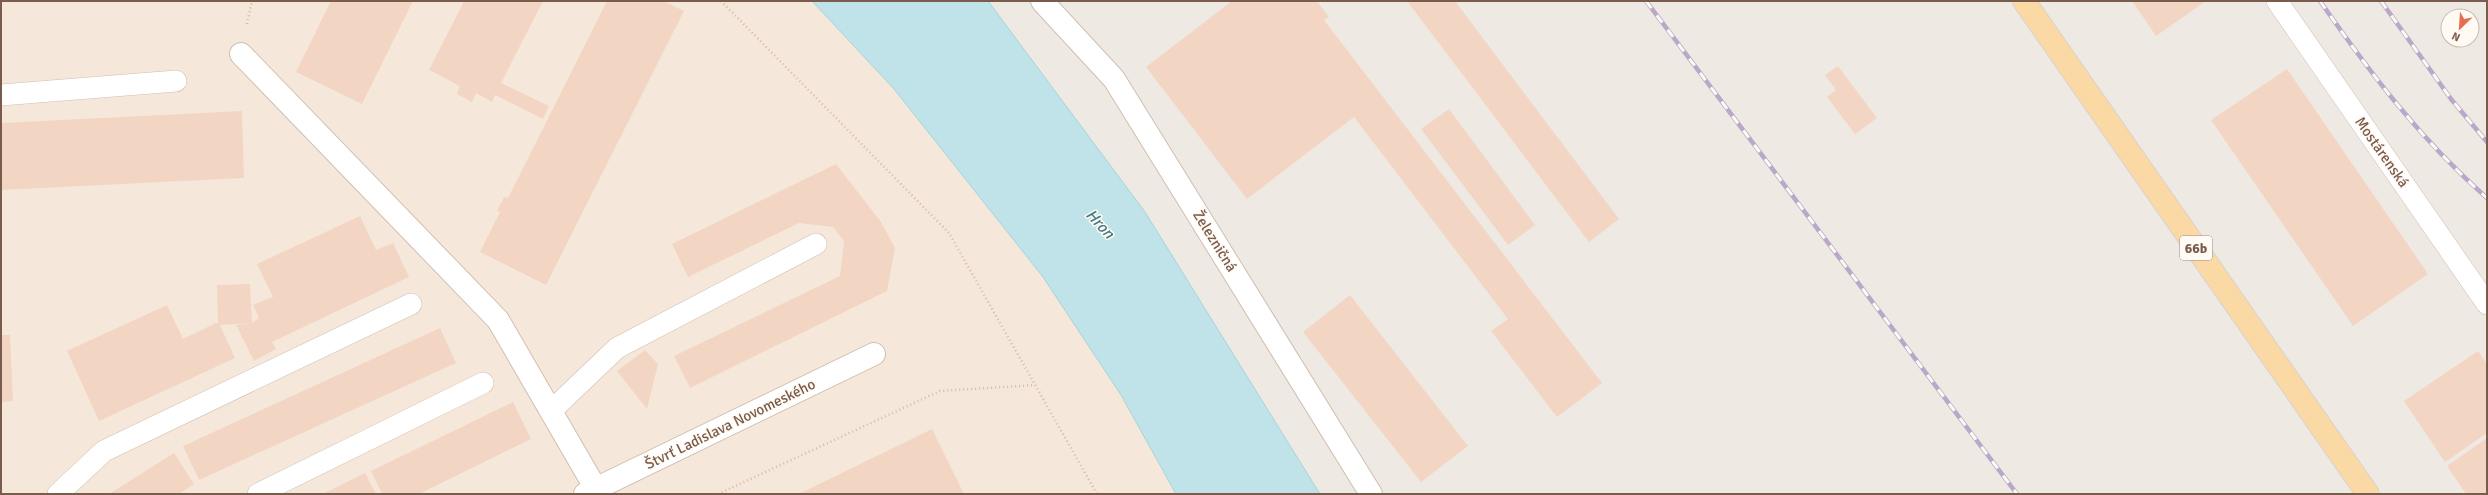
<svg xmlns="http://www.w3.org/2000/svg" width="2488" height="495" font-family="Signika,sans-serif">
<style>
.residential{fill:#f5e8da}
.industrial{fill:#efe9e4;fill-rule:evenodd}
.water{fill:#bfe3e8;stroke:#a5d3da}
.building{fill:#f3d5c3}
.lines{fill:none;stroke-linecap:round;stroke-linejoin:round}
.service-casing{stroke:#d1beb0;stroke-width:22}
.minor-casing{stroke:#d1beb0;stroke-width:24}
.primary-casing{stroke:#dad1cd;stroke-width:24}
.path{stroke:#d9b8a5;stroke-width:2.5;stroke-dasharray:1 3;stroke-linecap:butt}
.service{stroke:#fff;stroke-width:21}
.minor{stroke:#fff;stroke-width:22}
.primary{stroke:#fbd9a5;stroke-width:22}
.rail-casing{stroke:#b9a8c9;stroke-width:4.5}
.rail{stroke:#fffaf3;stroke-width:3;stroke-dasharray:9;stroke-linecap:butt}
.labels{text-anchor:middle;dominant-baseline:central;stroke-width:3;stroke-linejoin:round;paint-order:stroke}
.shield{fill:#fffaf3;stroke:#a28b7f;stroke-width:1}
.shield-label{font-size:14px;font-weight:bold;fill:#7a5c4d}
.street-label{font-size:15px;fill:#7a5c4d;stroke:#fffaf3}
.water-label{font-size:16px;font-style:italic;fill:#437c86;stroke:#fffaf3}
</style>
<rect width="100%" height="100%" fill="#fdf6ec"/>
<path class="residential" d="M1 1H812L894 89 1043 277 1121 395 1176 494H1Z"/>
<path class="industrial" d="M988 1H2487V494H1320L1145 212ZM2448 16H2472V40H2448Z"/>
<path class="water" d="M812 1H988L1145 212 1320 494H1176L1121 395 1043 277 894 89Z"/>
<path class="building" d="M331 1H413L362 104 296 72Z
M464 1H543L501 83 549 106 543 119 495 95 492 102 476 93 472 102 457 94 460 86 429 70Z
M607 1H663L684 11 546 285 480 252 500 212 497 211 504 197 508 198Z
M1232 1H1317L1329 17 1324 20 1602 383 1557 417 1491 331 1508 319 1354 117 1247 199 1146 67Z
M1407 1H1455L1619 219 1589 242Z
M2132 1H2206L2156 36Z
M1838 66 1877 118 1855 134 1827 97 1836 90 1825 75Z
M2287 69 2428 274 2353 326 2211 120Z
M1449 109 1535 225 1508 245 1421 129Z
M242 111 244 178 1 190V123Z
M836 164 881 222 895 248 887 291 690 388 674 356 840 276 844 241 833 227 799 223 688 277 672 244Z
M360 216 376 250 393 243 409 277 272 342 276 349 254 361 236 325 252 323 220 325 235 358 99 421 67 351 167 305 183 339 216 323 218 324 217 285 250 284 252 323 259 318 253 305 273 297 257 264Z
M1350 295 1468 446 1421 482 1303 332Z
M440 328 456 363 199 480 183 446Z
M1 335H10L13 401 1 402Z
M645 350 658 364 647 409 617 371Z
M2478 351 2487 364V433L2445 462 2404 401Z
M513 402 531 439 419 494H382L371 471Z
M932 429 964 494H798L809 489Z
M2487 438V494H2466L2447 466Z
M174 453 194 484 179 494H109Z
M365 473 376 494H322L331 490Z"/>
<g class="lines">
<defs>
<path id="service" d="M2277 1 2487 304
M1 95 176 81
M551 411 617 348 816 244
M58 494 104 451 411 304
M258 494 483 383"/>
<path id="minor" d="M1042 1 1114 79 1371 494
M241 54 498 320 596 489
M585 494 874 354"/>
<path id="primary" d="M2024 1 2368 494"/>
</defs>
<use href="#service" class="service-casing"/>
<use href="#minor" class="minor-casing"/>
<use href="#primary" class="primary-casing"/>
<path class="path" d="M721 1 949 233 1097 494
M247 24 252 1
M718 494 940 391 1035 385"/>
<use href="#service" class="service"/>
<use href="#minor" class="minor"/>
<use href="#primary" class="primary"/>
<defs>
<path id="rail" d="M1646 1 2017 494
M2320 1C2371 74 2420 139 2487 198
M2381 1 2451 99 2487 142"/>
</defs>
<use href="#rail" class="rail-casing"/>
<use href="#rail" class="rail"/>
</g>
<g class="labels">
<rect class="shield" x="2180" y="236" width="32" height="24" rx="3"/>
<g class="shield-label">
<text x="2196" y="248">66b</text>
</g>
<g class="street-label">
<text transform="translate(2382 152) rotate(55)">Mostárenská</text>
<text transform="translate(1215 241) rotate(58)">Železničná</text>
<text transform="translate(730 424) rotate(-26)">Štvrť Ladislava Novomeského</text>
</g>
<g class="water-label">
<text transform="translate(1100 224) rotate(47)">Hron</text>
</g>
</g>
<rect width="2488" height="495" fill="none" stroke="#7a5c4d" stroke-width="4"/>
<g transform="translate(2460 28) rotate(205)"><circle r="19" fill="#fffaf3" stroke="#cabbb1"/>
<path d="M0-3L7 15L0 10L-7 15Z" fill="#e76f51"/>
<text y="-6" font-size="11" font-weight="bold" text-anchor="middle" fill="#7a5c4d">N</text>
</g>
</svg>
